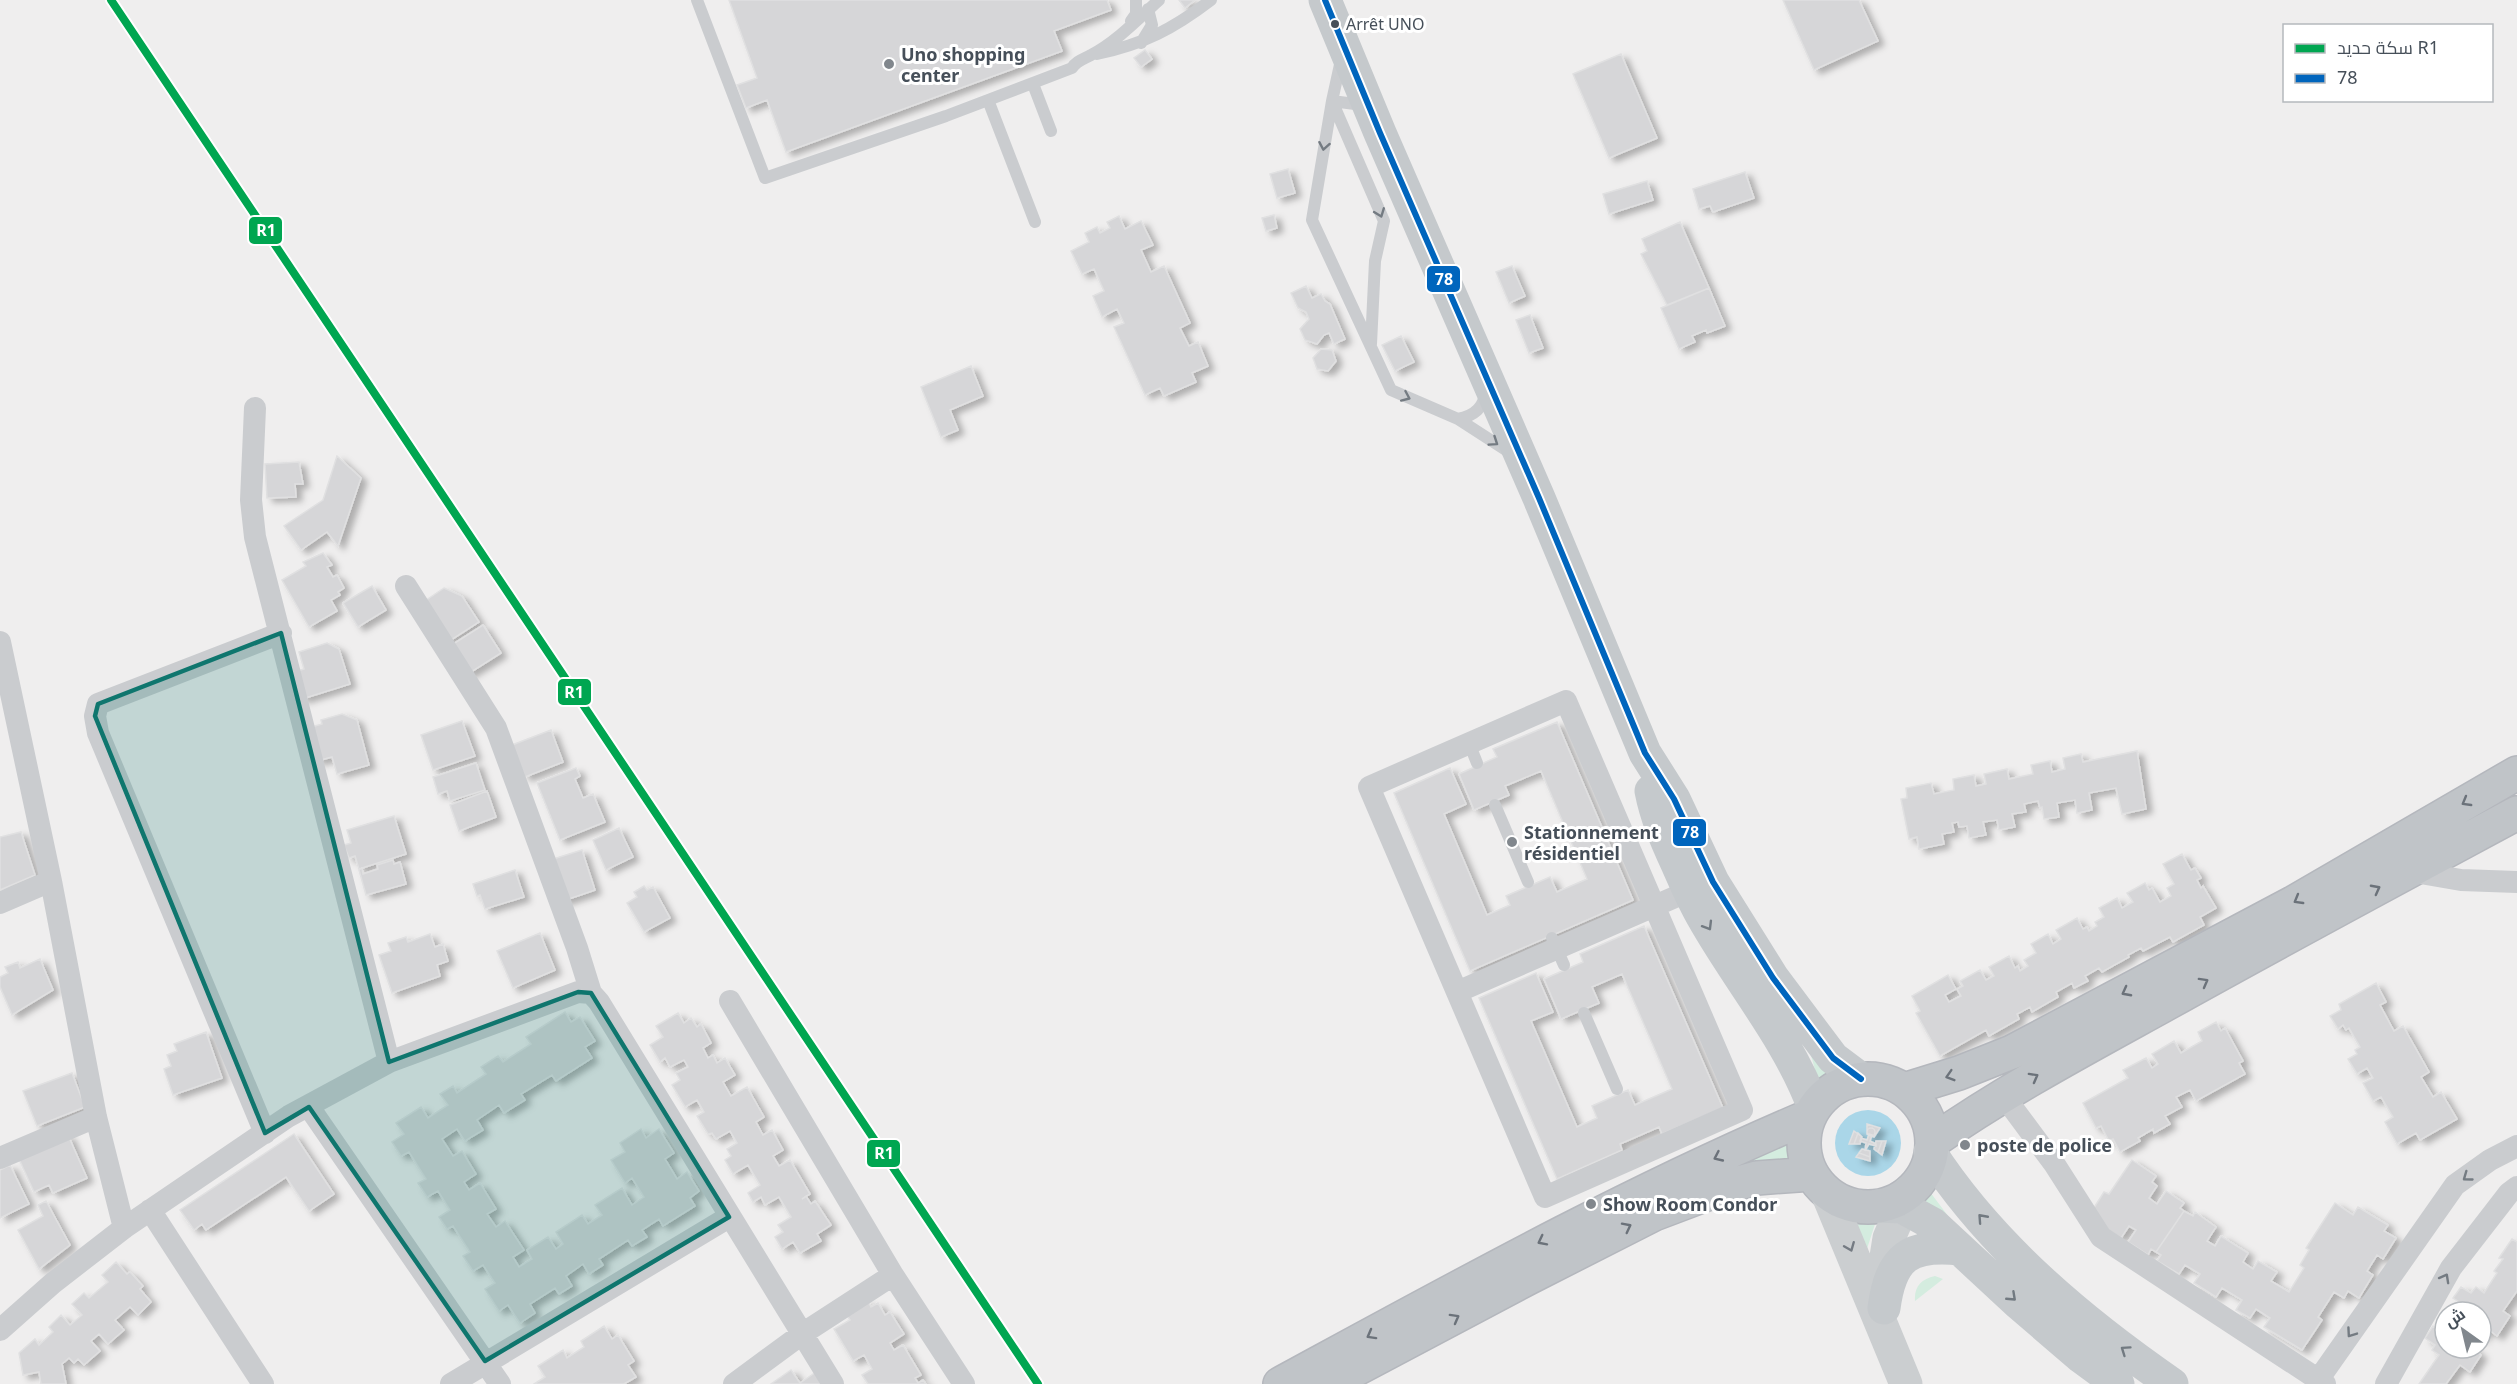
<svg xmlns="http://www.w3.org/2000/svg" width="2517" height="1384" font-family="'Noto Sans',Cairo,sans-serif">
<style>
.green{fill:#d4ecdf}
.water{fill:#aad6e8}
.building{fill:#d6d6d8;stroke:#e0e0e1;stroke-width:1.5;filter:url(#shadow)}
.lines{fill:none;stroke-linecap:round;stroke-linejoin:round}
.trunk-casing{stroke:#b4b7bd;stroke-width:36}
.service{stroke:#cacccf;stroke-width:12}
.minor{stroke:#cacccf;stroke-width:22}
.secondary{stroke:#cbced0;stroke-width:33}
.primary{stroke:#c5c9cc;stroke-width:33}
.trunk{stroke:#c0c4c8;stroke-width:33}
.bus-1-casing{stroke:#fff;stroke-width:10}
.bus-1{stroke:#0065bd;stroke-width:6}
.rail-1-casing{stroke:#fff;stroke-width:12}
.rail-1{stroke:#00a651;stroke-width:8}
.oneway{stroke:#747b82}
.oneway2{stroke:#6b727a}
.oneway3{stroke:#727a81}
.oneway4{stroke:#757b83}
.marked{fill:#0f766e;fill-opacity:0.2;stroke:#0f766e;stroke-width:4.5;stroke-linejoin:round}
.bus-dot{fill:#464f59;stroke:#fff;stroke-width:2}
.poi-dot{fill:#81878d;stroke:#fff;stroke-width:2}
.labels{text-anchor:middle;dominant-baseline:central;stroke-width:6;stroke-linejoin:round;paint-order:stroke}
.bus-label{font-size:16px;fill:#464f59;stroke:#fff;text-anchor:start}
.poi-label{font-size:18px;font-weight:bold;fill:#464f59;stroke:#fff;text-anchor:start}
.line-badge{stroke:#fff;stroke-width:2}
.badge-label{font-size:16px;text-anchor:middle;font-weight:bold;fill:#fff}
</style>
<defs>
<filter id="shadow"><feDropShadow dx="6" dy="4" stdDeviation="3" flood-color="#0004"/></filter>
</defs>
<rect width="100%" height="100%" fill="#efeeee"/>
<path class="green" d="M1809 1048 1840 1075 1820 1088Z
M1786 1138 1794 1165 1716 1175Z
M1925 1191 1930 1192 1958 1229 1923 1199 1922 1194Z
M1854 1214 1876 1221 1865 1255 1851 1224Z
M1935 1276 1943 1279 1915 1301C1914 1287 1921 1279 1935 1276Z"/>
<path class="water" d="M1835 1143a33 33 0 1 1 66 0a33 33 0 1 1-66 0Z"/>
<path class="building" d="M729 0H1107L1111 10 1054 31 1062 51 786 152 767 100 746 108 737 85 757 78Z
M1179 0H1195L1185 8Z
M1783 0H1859L1878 41 1814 70Z
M1145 50 1152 59 1141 67 1134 58Z
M1621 54 1657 138 1609 158 1573 74Z
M1288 169 1295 193 1277 198 1270 174Z
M1745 172 1754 198 1713 212 1710 206 1699 209 1693 189Z
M1647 181 1653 200 1609 214 1603 194Z
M1274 215 1277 228 1266 231 1262 218Z
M1119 216 1125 229 1141 221 1153 245 1141 250 1151 272 1164 266 1190 323 1180 328 1189 346 1198 342 1208 366 1192 373 1196 382 1164 396 1160 388 1145 395 1114 327 1124 323 1117 309 1102 317 1093 296 1104 291 1094 269 1082 274 1071 251 1089 242 1085 233 1097 227 1100 233 1110 228 1107 222Z
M1680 222 1709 288 1667 305 1641 254 1647 251 1642 239Z
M1512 266 1525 296 1509 303 1496 272Z
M1306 286 1312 298 1321 294 1325 301 1330 304 1345 339 1334 344 1329 333 1324 335 1317 344 1305 340 1300 329 1309 319 1306 312 1298 308 1291 293Z
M1709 288 1725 326 1707 333 1706 330 1692 336 1695 342 1679 349 1661 308Z
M1530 315 1543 348 1529 353 1516 320Z
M1401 336 1414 362 1395 371 1382 345Z
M1321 349 1332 350 1336 361 1328 371 1317 369 1313 358Z
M971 366 983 396 950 410 958 430 941 437 921 387Z
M337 456 361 478 338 546 327 532 301 550 284 526 323 500Z
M299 462 303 484H295L296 497 267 498 265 464Z
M323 553 332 565 327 567 333 577 337 575 344 588 338 592 340 595 331 600 337 611 309 627 282 580 306 566 303 562Z
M372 586 386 610 358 627 343 603Z
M444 588 462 596 479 622 448 642 422 603Z
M483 625 501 653 468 674 450 646Z
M327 643 339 649 350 684 302 699 294 672 304 669 299 652Z
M342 714 357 720 369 765 337 774 332 757 317 761 308 728 322 724 321 720Z
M462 721 475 756 433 770 421 735Z
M1557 722 1633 900 1470 971 1394 793 1450 768 1466 804 1444 814 1487 915 1510 905 1506 896 1550 877 1557 892 1587 879 1541 771 1505 786 1509 795 1474 810 1459 774 1497 757 1493 749Z
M551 730 563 762 525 777 512 745Z
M2137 751 2146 809 2122 814 2116 788 2089 793 2092 810 2077 813 2075 800 2057 803 2059 817 2044 819 2042 807 2040 808 2038 801 2024 804 2026 812 2012 814 2015 827 1999 830 1997 820 1983 822 1986 835 1969 838 1967 826 1959 827 1958 822 1952 823 1954 832 1942 834 1944 844 1919 849 1917 837 1909 839 1901 799 1907 798 1906 788 1931 783 1934 794 1954 790 1953 779 1974 775 1976 786 1986 784 1984 774 2007 769 2009 779 2033 774 2031 765 2050 761 2052 772 2065 769 2063 758 2081 754 2083 762Z
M476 763 485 790 450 801 447 791 438 794 433 777Z
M576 768 580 776 575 779 583 798 593 794 605 822 560 840 537 783Z
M487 791 496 817 459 831 450 805Z
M394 816 406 854 359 869 355 856 349 858 344 845 351 843 347 830Z
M619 828 633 857 606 870 593 840Z
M21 832 35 875 0 890V837Z
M582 850 595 890 563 901 550 860Z
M2182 854 2191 870 2195 868 2201 878 2197 880 2201 888 2203 886 2216 908 2200 917 2204 925 2173 942 2170 937 2143 951 2141 948 2128 955 2129 957 2102 972 2099 968 2085 976 2088 981 2074 988 2072 983 2056 992 2058 997 2032 1012 2030 1007 2017 1014 2019 1019 1989 1036 1986 1030 1940 1056 1916 1013 1920 1011 1912 996 1948 975 1956 989 1945 995 1949 1002 1961 996 1957 989 1963 986 1960 981 1980 970 1986 980 1994 976 1989 967 2009 956 2015 968 2018 966 2020 971 2028 966 2024 960 2036 953 2031 944 2048 934 2053 944 2061 939 2056 930 2077 918 2083 929 2087 927 2089 931 2097 926 2095 922 2104 917 2099 908 2117 898 2122 908 2133 902 2127 893 2145 883 2149 890 2152 888 2160 902 2171 896 2167 888 2174 884 2163 864Z
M393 860 394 864 400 862 406 884 366 895 359 870 362 868 363 874 378 869 377 865Z
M515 870 524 897 485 909 480 895 477 896 473 884Z
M644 886 647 890 653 887 670 918 644 932 627 903 637 897 634 892Z
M1644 926 1723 1108 1662 1134 1659 1127 1620 1144 1622 1150 1557 1179 1479 998 1536 973 1553 1012 1531 1021 1577 1127 1597 1118 1592 1106 1628 1090 1635 1105 1672 1089 1622 974 1592 987 1599 1003 1561 1019 1544 979 1583 962 1580 954Z
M540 933 555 970 513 988 497 951Z
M430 934 435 947 443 944 448 961 437 965 440 976 392 993 379 955 391 951 388 943 406 937 408 942Z
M40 959 53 990 12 1015 0 987V977L8 973 5 967 18 962 20 968Z
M2376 983 2386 1002 2380 1005 2394 1031 2403 1026 2429 1072 2421 1077 2433 1097 2441 1092 2457 1119 2420 1140 2416 1133 2397 1144 2385 1122 2393 1117 2381 1097 2373 1101 2363 1083 2373 1078 2367 1068 2357 1074 2348 1059 2357 1054 2355 1050 2360 1047 2349 1028 2346 1030 2343 1025 2338 1029 2330 1016 2341 1010 2339 1004Z
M565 1012 571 1022 580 1017 595 1041 585 1047 592 1058 556 1081 552 1075 521 1094 525 1100 504 1113 499 1105 477 1120 483 1130 465 1141 457 1129 442 1139 453 1156 462 1151 476 1174 464 1182 469 1190 480 1183 496 1209 487 1214 496 1227 505 1221 524 1250 513 1257 519 1267 532 1259 527 1250 548 1237 556 1249 563 1244 556 1232 582 1215 588 1224 602 1215 595 1205 622 1188 632 1205 644 1197 632 1178 625 1183 611 1160 625 1152 620 1143 641 1129 646 1138 659 1129 674 1153 665 1159 677 1179 687 1172 699 1191 690 1198 695 1206 663 1226 659 1219 642 1230 647 1237 632 1246 628 1240 599 1259 603 1265 589 1274 583 1264 566 1276 572 1286 559 1294 555 1288 530 1304 535 1313 520 1323 508 1305 499 1311 485 1289 495 1283 483 1265 473 1271 463 1256 470 1252 453 1226 447 1229 439 1217 450 1210 438 1191 427 1197 418 1183 426 1179 409 1152 401 1156 392 1142 404 1134 396 1123 421 1107 428 1118 448 1105 440 1094 453 1086 457 1093 486 1074 481 1067 498 1056 503 1062 531 1044 526 1037Z
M678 1013 684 1023 691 1018 697 1027 701 1024 711 1043 703 1048 708 1058 713 1055 717 1063 725 1058 735 1075 723 1082 731 1096 747 1087 764 1117 756 1122 763 1135 772 1130 783 1150 773 1156 779 1166 790 1160 810 1194 802 1199 806 1196 811 1204 815 1201 831 1225 817 1234 821 1241 800 1253 793 1242 782 1249 775 1237 783 1232 778 1225 791 1217 779 1197 765 1205 761 1197 753 1202 748 1193 760 1185 748 1165 733 1174 725 1160 731 1156 727 1149 737 1143 730 1131 716 1139 712 1133 708 1134 697 1116 704 1112 697 1100 685 1107 672 1085 680 1080 676 1073 688 1067 684 1060 670 1067 665 1058 660 1062 650 1045 663 1037 656 1026Z
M2216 1022 2221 1031 2225 1028 2243 1061 2239 1063 2245 1074 2196 1101 2190 1090 2176 1097 2182 1107 2165 1116 2170 1124 2154 1133 2153 1129 2138 1138 2140 1141 2120 1152 2113 1139 2109 1141 2101 1126 2096 1128 2083 1103 2128 1078 2123 1070 2146 1058 2152 1068 2158 1064 2152 1054 2174 1041 2181 1053 2202 1041 2198 1032Z
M206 1032 222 1078 173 1095 164 1069 171 1066 167 1055 177 1051 174 1044Z
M72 1073 85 1107 37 1126 23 1091Z
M1867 1124 1880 1128 1874 1137 1867 1134Z
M1867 1132a4 4 0 1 1 8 0a4 4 0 1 1-8 0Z
M1854 1131 1862 1137 1860 1144H1849Z
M1858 1133 1862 1137 1860 1144H1854Z
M294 1134 334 1194 309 1211 286 1177 206 1230 202 1224 194 1230 180 1210Z
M1869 1134 1872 1135 1870 1141 1876 1144V1146L1869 1144 1865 1151 1866 1143 1860 1141 1861 1138 1867 1140Z
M68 1135 87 1178 53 1193 49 1185 34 1192 18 1157Z
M1876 1141H1886L1882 1155 1874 1149Z
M1876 1141H1882L1878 1152 1874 1149Z
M1862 1149 1870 1151V1161L1856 1157Z
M1862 1149 1870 1151V1157L1859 1153Z
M2132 1160 2156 1176 2152 1182 2157 1186 2149 1198 2157 1204 2166 1191 2184 1203 2180 1208 2184 1211 2156 1252 2151 1249 2148 1255 2128 1242 2136 1230 2129 1226 2121 1238 2088 1217 2104 1192 2109 1194Z
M10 1165 29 1204 0 1218V1170Z
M46 1201 70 1245 39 1269 18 1230 43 1216 38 1205Z
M2335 1203 2353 1215 2358 1207 2388 1225 2384 1231 2396 1238 2383 1259 2377 1255 2367 1271 2373 1275 2359 1298 2348 1291 2344 1298 2334 1292 2318 1317 2322 1320 2302 1350 2264 1327 2270 1318 2256 1309 2250 1318 2236 1310 2242 1300 2222 1288 2216 1297 2194 1283 2200 1274 2185 1265 2179 1274 2157 1261 2161 1255 2156 1252 2184 1211 2193 1216 2195 1212 2216 1227 2207 1241 2215 1246 2221 1236 2248 1253 2243 1262 2253 1269 2258 1261 2277 1272 2271 1281 2289 1292 2304 1268 2300 1265 2309 1250 2306 1248Z
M2512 1239 2517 1242V1291L2503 1311 2510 1316 2497 1336 2488 1329 2481 1339V1312H2456L2462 1304 2453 1298 2461 1287 2471 1293 2476 1287 2484 1293 2497 1273 2494 1271 2503 1259 2499 1258Z
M116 1262 127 1274 130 1272 143 1286 140 1289 151 1302 138 1315 130 1307 115 1320 124 1330 108 1344 99 1334 91 1341 100 1351 84 1365 78 1359 74 1363 69 1358 62 1364 66 1384H41L39 1372 23 1375 19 1353 35 1339 39 1345 53 1332 49 1327 61 1315 70 1325 82 1315 72 1304 84 1293 89 1298 108 1282 102 1275Z
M868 1301 871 1307 878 1303 885 1315 890 1312 904 1334 890 1343 894 1350 903 1345 921 1375 915 1378 918 1383 923 1380 926 1384H868L862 1375 872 1369 864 1355 853 1361 834 1329 850 1320 846 1314Z
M604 1326 612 1339 618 1335 634 1361 628 1365 636 1377 624 1384H534L545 1377 538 1366 563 1350 567 1358 584 1347 581 1341Z
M2433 1326 2442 1333 2445 1328V1348H2475L2474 1350 2481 1355 2470 1372 2460 1365 2446 1384H2419L2439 1355 2432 1350 2435 1345 2425 1338Z
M791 1370 800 1383 816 1372 824 1384H771Z"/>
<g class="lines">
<defs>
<path id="trunk" d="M1804 1143a64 64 0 1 1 128 0a64 64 0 1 1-128 0Z
M1904 1090 1959 1073 2012 1052 2293 903 2517 773
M1932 1142C2005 1091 2084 1049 2162 1006 2280 940 2398 877 2517 813
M1280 1384C1455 1289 1626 1194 1810 1116
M1328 1384 1528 1278 1654 1214 1728 1186 1757 1178 1812 1174"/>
</defs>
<use href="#trunk" class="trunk-casing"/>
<path class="service" d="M697 0 765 178 946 116 1072 68C1076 61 1084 59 1091 55 1116 42 1138 19 1159 0
M1131 21 1136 14V0
M1141 43 1152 25 1148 9
M1097 54C1144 44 1173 29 1211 0
M1341 60 1332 101 1312 220 1391 390 1458 419 1509 452
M1033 84 1051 131
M988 100 1035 222
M1363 110 1355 104 1332 101 1384 221 1375 261 1371 344
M1458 419C1473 416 1485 408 1485 391
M1469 743 1477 763
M1495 805 1528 882
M1552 938 1564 965
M1584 1013 1617 1089"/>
<path class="minor" d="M255 408 251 500 255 537 389 1062
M406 586 496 728 577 948 591 993
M0 642 51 881 96 1117 124 1228
M1566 701 1742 1110 1545 1197 1369 787Z
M2409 871 2461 880 2517 882
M0 903 51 881
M1457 992 1689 891
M730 1001 893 1275 964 1384
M2003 1095 2055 1165 2101 1237 2325 1384
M309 1107 500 1384
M265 1133 98 733 95 716 98 704 281 633
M0 1158 96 1117
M150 1210 263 1384
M0 1330 53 1283 124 1228 289 1116 389 1062 578 992 591 993 599 1002 833 1384
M2318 1380 2455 1185 2490 1160 2517 1146
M451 1384 729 1217
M734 1384 802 1334 893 1275
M2386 1384 2451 1268 2509 1193 2517 1187"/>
<path class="secondary" d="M1827 1193 1906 1384
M1884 1299 1882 1282 1889 1238 1909 1192"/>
<path class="primary" d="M1325 0 1380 133 1539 498 1645 753 1674 799 1713 882 1773 978 1833 1058 1861 1079
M1651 791C1656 817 1666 840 1677 864 1685 882 1693 901 1703 918 1739 982 1788 1038 1814 1108
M1930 1152C1991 1246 2081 1321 2172 1384
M1878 1206 1902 1207 1933 1224 2017 1302 2081 1357 2118 1384
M1884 1308C1891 1256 1910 1244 1960 1249"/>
<use href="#trunk" class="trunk"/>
<defs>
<path id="bus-1" d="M1325 0 1380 133 1539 498 1645 753 1674 799 1713 882 1773 978 1833 1058 1861 1079"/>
</defs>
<use href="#bus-1" class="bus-1-casing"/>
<use href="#bus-1" class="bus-1"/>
<defs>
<path id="rail-1" d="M111 0 1038 1384"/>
</defs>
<use href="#rail-1" class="rail-1-casing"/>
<use href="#rail-1" class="rail-1"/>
</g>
<defs><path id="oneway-chevron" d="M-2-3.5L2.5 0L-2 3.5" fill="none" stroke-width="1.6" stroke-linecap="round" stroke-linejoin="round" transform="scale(1.5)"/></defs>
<g class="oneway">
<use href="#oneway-chevron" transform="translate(1324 146) rotate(100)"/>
<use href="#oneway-chevron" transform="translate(1380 213) rotate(69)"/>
<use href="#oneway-chevron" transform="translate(1406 397) rotate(24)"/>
<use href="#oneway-chevron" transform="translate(1494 442) rotate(34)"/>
<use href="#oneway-chevron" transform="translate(2467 1177) rotate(144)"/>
<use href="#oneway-chevron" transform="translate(2445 1278) rotate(-61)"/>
<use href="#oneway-chevron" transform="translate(2351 1333) rotate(125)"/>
</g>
<g class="oneway2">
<use href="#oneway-chevron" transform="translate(2466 802) rotate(150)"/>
<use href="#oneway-chevron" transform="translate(2376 889) rotate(-28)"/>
<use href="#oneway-chevron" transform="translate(2298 900) rotate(150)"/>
<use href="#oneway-chevron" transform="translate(2204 982) rotate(-29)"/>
<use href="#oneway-chevron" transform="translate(2126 992) rotate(152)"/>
<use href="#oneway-chevron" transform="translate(1950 1076) rotate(163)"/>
<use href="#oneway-chevron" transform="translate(2034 1077) rotate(-29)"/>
<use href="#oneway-chevron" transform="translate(1718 1157) rotate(155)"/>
<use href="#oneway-chevron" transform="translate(1627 1227) rotate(-27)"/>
<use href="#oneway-chevron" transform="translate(1542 1241) rotate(153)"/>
<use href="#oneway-chevron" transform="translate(1455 1318) rotate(-29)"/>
<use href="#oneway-chevron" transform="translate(1371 1335) rotate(151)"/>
</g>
<g class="oneway3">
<use href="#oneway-chevron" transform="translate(1708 926) rotate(59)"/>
<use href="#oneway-chevron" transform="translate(1982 1218) rotate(-132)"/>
<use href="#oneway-chevron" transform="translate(2012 1297) rotate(43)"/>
<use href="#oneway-chevron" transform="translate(2125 1350) rotate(-145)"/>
</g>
<use class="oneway4" href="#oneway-chevron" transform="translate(1850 1247) rotate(68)"/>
<path class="marked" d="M281 633 389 1062 578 992 591 993 729 1217 485 1361 309 1107 265 1133 95 716 98 704Z"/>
<circle class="bus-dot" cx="1335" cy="24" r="5"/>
<g class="poi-dot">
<circle cx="889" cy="64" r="6"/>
<circle cx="1512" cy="842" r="6"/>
<circle cx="1965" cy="1145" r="6"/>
<circle cx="1591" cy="1204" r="6"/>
</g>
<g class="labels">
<g class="bus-label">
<text x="1346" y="24">Arrêt UNO</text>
</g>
<g class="poi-label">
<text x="901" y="54">Uno shopping<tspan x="901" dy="21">center</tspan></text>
<text x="1524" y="832">Stationnement<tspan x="1524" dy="21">résidentiel</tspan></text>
<text x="1977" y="1145">poste de police</text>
<text x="1603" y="1204">Show Room Condor</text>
</g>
</g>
<g class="line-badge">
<rect x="248" y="216" width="35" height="29" rx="6" fill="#00a651"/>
<rect x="1426" y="265" width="35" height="28" rx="6" fill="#0065bd"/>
<rect x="557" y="678" width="35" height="28" rx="6" fill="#00a651"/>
<rect x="1672" y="818" width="35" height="29" rx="6" fill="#0065bd"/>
<rect x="866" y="1139" width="35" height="29" rx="6" fill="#00a651"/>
</g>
<g class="badge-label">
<text x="266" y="236">R1</text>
<text x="1444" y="285">78</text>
<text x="574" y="698">R1</text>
<text x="1690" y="838">78</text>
<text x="884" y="1159">R1</text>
</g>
<rect x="2283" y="24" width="210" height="78" fill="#ffffff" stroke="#b5b9bd" stroke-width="1.5"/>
<rect x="2295" y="44" width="30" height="9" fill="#00a651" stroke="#b5b9bd" stroke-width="1.5"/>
<text x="2337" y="54" font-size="18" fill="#464f59">سكة حديد R1</text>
<rect x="2295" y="74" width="30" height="9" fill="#0065bd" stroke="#b5b9bd" stroke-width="1.5"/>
<text x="2337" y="84" font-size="18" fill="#464f59">78</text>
<g transform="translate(2463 1330) rotate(326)"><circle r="28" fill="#ffffff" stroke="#b5b9bd" stroke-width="1.5"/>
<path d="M0-4.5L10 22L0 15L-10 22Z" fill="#81878d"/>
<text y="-9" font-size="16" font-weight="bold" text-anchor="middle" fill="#464f59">ش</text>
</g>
</svg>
